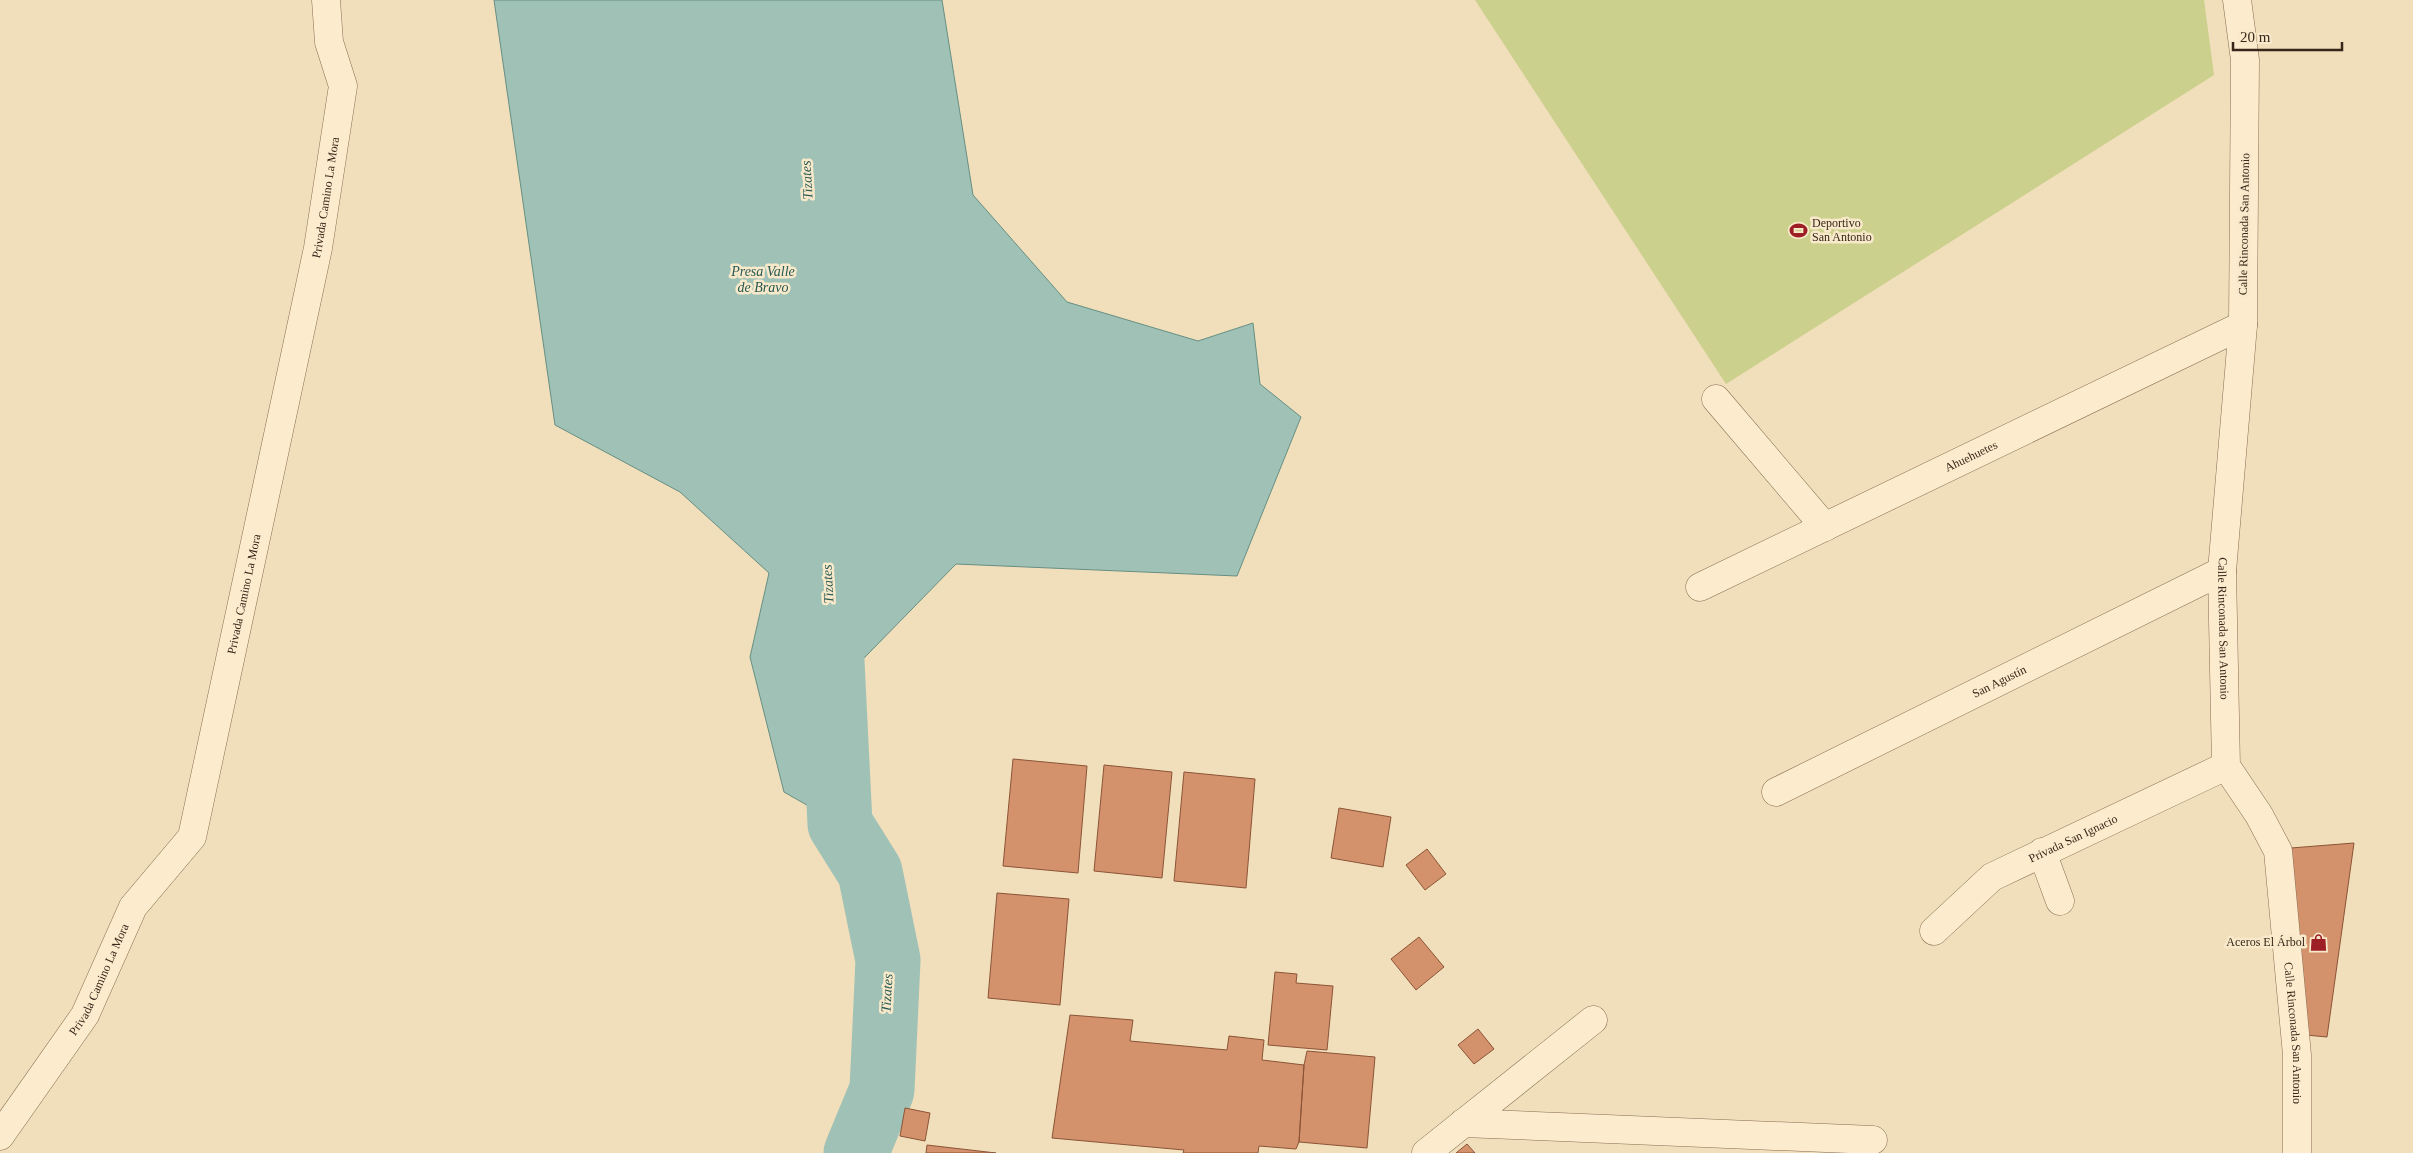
<svg xmlns="http://www.w3.org/2000/svg" width="2413" height="1153" font-family="Georgia,serif">
<style>
.green{fill:#cbd08d}
.water{fill:#9fc1b6;stroke:#668f83}
.lines{fill:none;stroke-linecap:round;stroke-linejoin:round}
.river{stroke:#9fc1b6;stroke-width:65}
.building{fill:#d3926c;stroke:#8b5437}
.minor-casing{stroke:#896d53;stroke-width:29}
.minor{stroke:#fceccd;stroke-width:28}
.labels{text-anchor:middle;dominant-baseline:central;stroke-width:5;stroke-linejoin:round;paint-order:stroke}
.street-label{font-size:12px;fill:#372619;stroke:#f8e9ca}
.poi-label{font-size:12px;fill:#372619;stroke:#f8e9ca;text-anchor:start}
.water-label{font-size:14px;font-style:italic;fill:#275853;stroke:#f8e9ca}
</style>
<rect width="100%" height="100%" fill="#f1deba"/>
<path class="green" d="M1475 0H2204L2214 75 1726 384Z"/>
<path class="water" d="M494 0H942L973 195 1067 302 1198 341 1253 323 1260 384 1301 417 1237 576 956 564 824 699 840 824 784 792 750 657 769 573 680 492 555 425Z"/>
<g class="lines">
<path class="river" d="M829 601 840 824 870 872 888 960 882 1090 856 1153"/>
</g>
<path class="building" d="M1013 759 1087 766 1078 873 1003 866Z
M1104 765 1172 772 1162 878 1094 871Z
M1184 772 1255 779 1246 888 1174 881Z
M1339 808 1391 817 1383 867 1331 858Z
M2354 843 2327 1037 2306 1035 2291 848Z
M1427 849 1446 874 1425 890 1406 865Z
M997 893 1069 899 1060 1005 988 998Z
M1419 937 1444 967 1416 990 1391 959Z
M1275 972 1297 974 1296 983 1333 986 1327 1050 1268 1045Z
M1070 1015 1133 1020 1130 1041 1227 1050 1229 1036 1264 1040 1262 1060 1304 1065 1299 1142 1296 1149 1259 1146 1258 1153H1183L1184 1150 1052 1138Z
M1478 1029 1494 1049 1474 1064 1458 1045Z
M1307 1051 1375 1057 1367 1148 1299 1142 1304 1065Z
M905 1108 930 1113 925 1141 900 1136Z
M1467 1144 1475 1153H1456Z
M927 1145 996 1153H926Z"/>
<g class="lines">
<defs>
<g id="minor">
<path id="s1" d="M2237 0 2245 60 2243 325 2222 571 2226 766 2259 815 2278 851 2297 1055V1153"/>
<path d="M1716 399 1825 527"/>
<path id="s2" d="M1700 587 2243 325"/>
<path id="s3" d="M1776 792 2222 571"/>
<path d="M2042 852 2060 901"/>
<path id="s4" d="M1934 931 1992 877 2226 766"/>
<path d="M1463 1123 1873 1140"/>
<path id="s5" d="M0 1136 85 1015 133 907 192 837 318 248 343 86 329 42 326 0"/>
<path d="M1426 1153 1593 1020"/>
</g>
</defs>
<use href="#minor" class="minor-casing"/>
<use href="#minor" class="minor"/>
</g>
<defs>
<symbol id="stadium-bare" viewBox="-9 -9 18 18"><path d="M0-5a6.5 5 0 1 0 0 10a6.5 5 0 1 0 0-10ZM-3.5-1.8h7v3.6h-7Z" fill="#9d1e25" stroke="#f8e9ca" stroke-width="2.5" paint-order="stroke"/></symbol>
<symbol id="shop-bare" viewBox="-9 -9 18 18"><path d="M-5-2.5h2.3a2.7 3.5 0 0 1 5.4 0H5L5.5 6h-11ZM-1.5-2.5h3a1.5 2.3 0 0 0-3 0Z" fill="#9d1e25" stroke="#f8e9ca" stroke-width="2.5" paint-order="stroke"/></symbol>
</defs>
<g fill-rule="evenodd">
<use href="#stadium-bare" x="1786" y="218" width="25" height="25"/>
<use href="#shop-bare" x="2306" y="930" width="25" height="25"/>
</g>
<g class="labels">
<g class="street-label">
<text stroke="none"><textPath href="#s5" startOffset="1011">Privada Camino La Mora</textPath></text>
<text transform="translate(2244 224) rotate(-89)">Calle Rinconada San Antonio</text>
<text stroke="none"><textPath href="#s2" startOffset="301">Ahuehuetes</textPath></text>
<text stroke="none"><textPath href="#s5" startOffset="606">Privada Camino La Mora</textPath></text>
<text stroke="none"><textPath href="#s1" startOffset="630">Calle Rinconada San Antonio</textPath></text>
<text stroke="none"><textPath href="#s3" startOffset="249">San Agustín</textPath></text>
<text stroke="none"><textPath href="#s4" startOffset="169">Privada San Ignacio</textPath></text>
<text stroke="none"><textPath href="#s5" startOffset="186">Privada Camino La Mora</textPath></text>
<text stroke="none"><textPath href="#s1" startOffset="1050">Calle Rinconada San Antonio</textPath></text>
</g>
<g class="poi-label">
<text x="1812" y="223">Deportivo<tspan x="1812" dy="14">San Antonio</tspan></text>
<text x="2305" y="942" text-anchor="end">Aceros El Árbol</text>
</g>
<g class="water-label">
<text transform="translate(807 180) rotate(-93)">Tizates</text>
<text x="763" y="271">Presa Valle<tspan x="763" dy="16">de Bravo</tspan></text>
<text transform="translate(828 584) rotate(-93)">Tizates</text>
<text transform="translate(887 993) rotate(-87)">Tizates</text>
</g>
</g>
<path d="M2233 42v8h109v-8" fill="none" stroke="#372619" stroke-width="2.5"/>
<text x="2240" y="42" font-size="15" fill="#372619" stroke="#f8e9ca" stroke-width="4" paint-order="stroke">20 m</text>
</svg>
